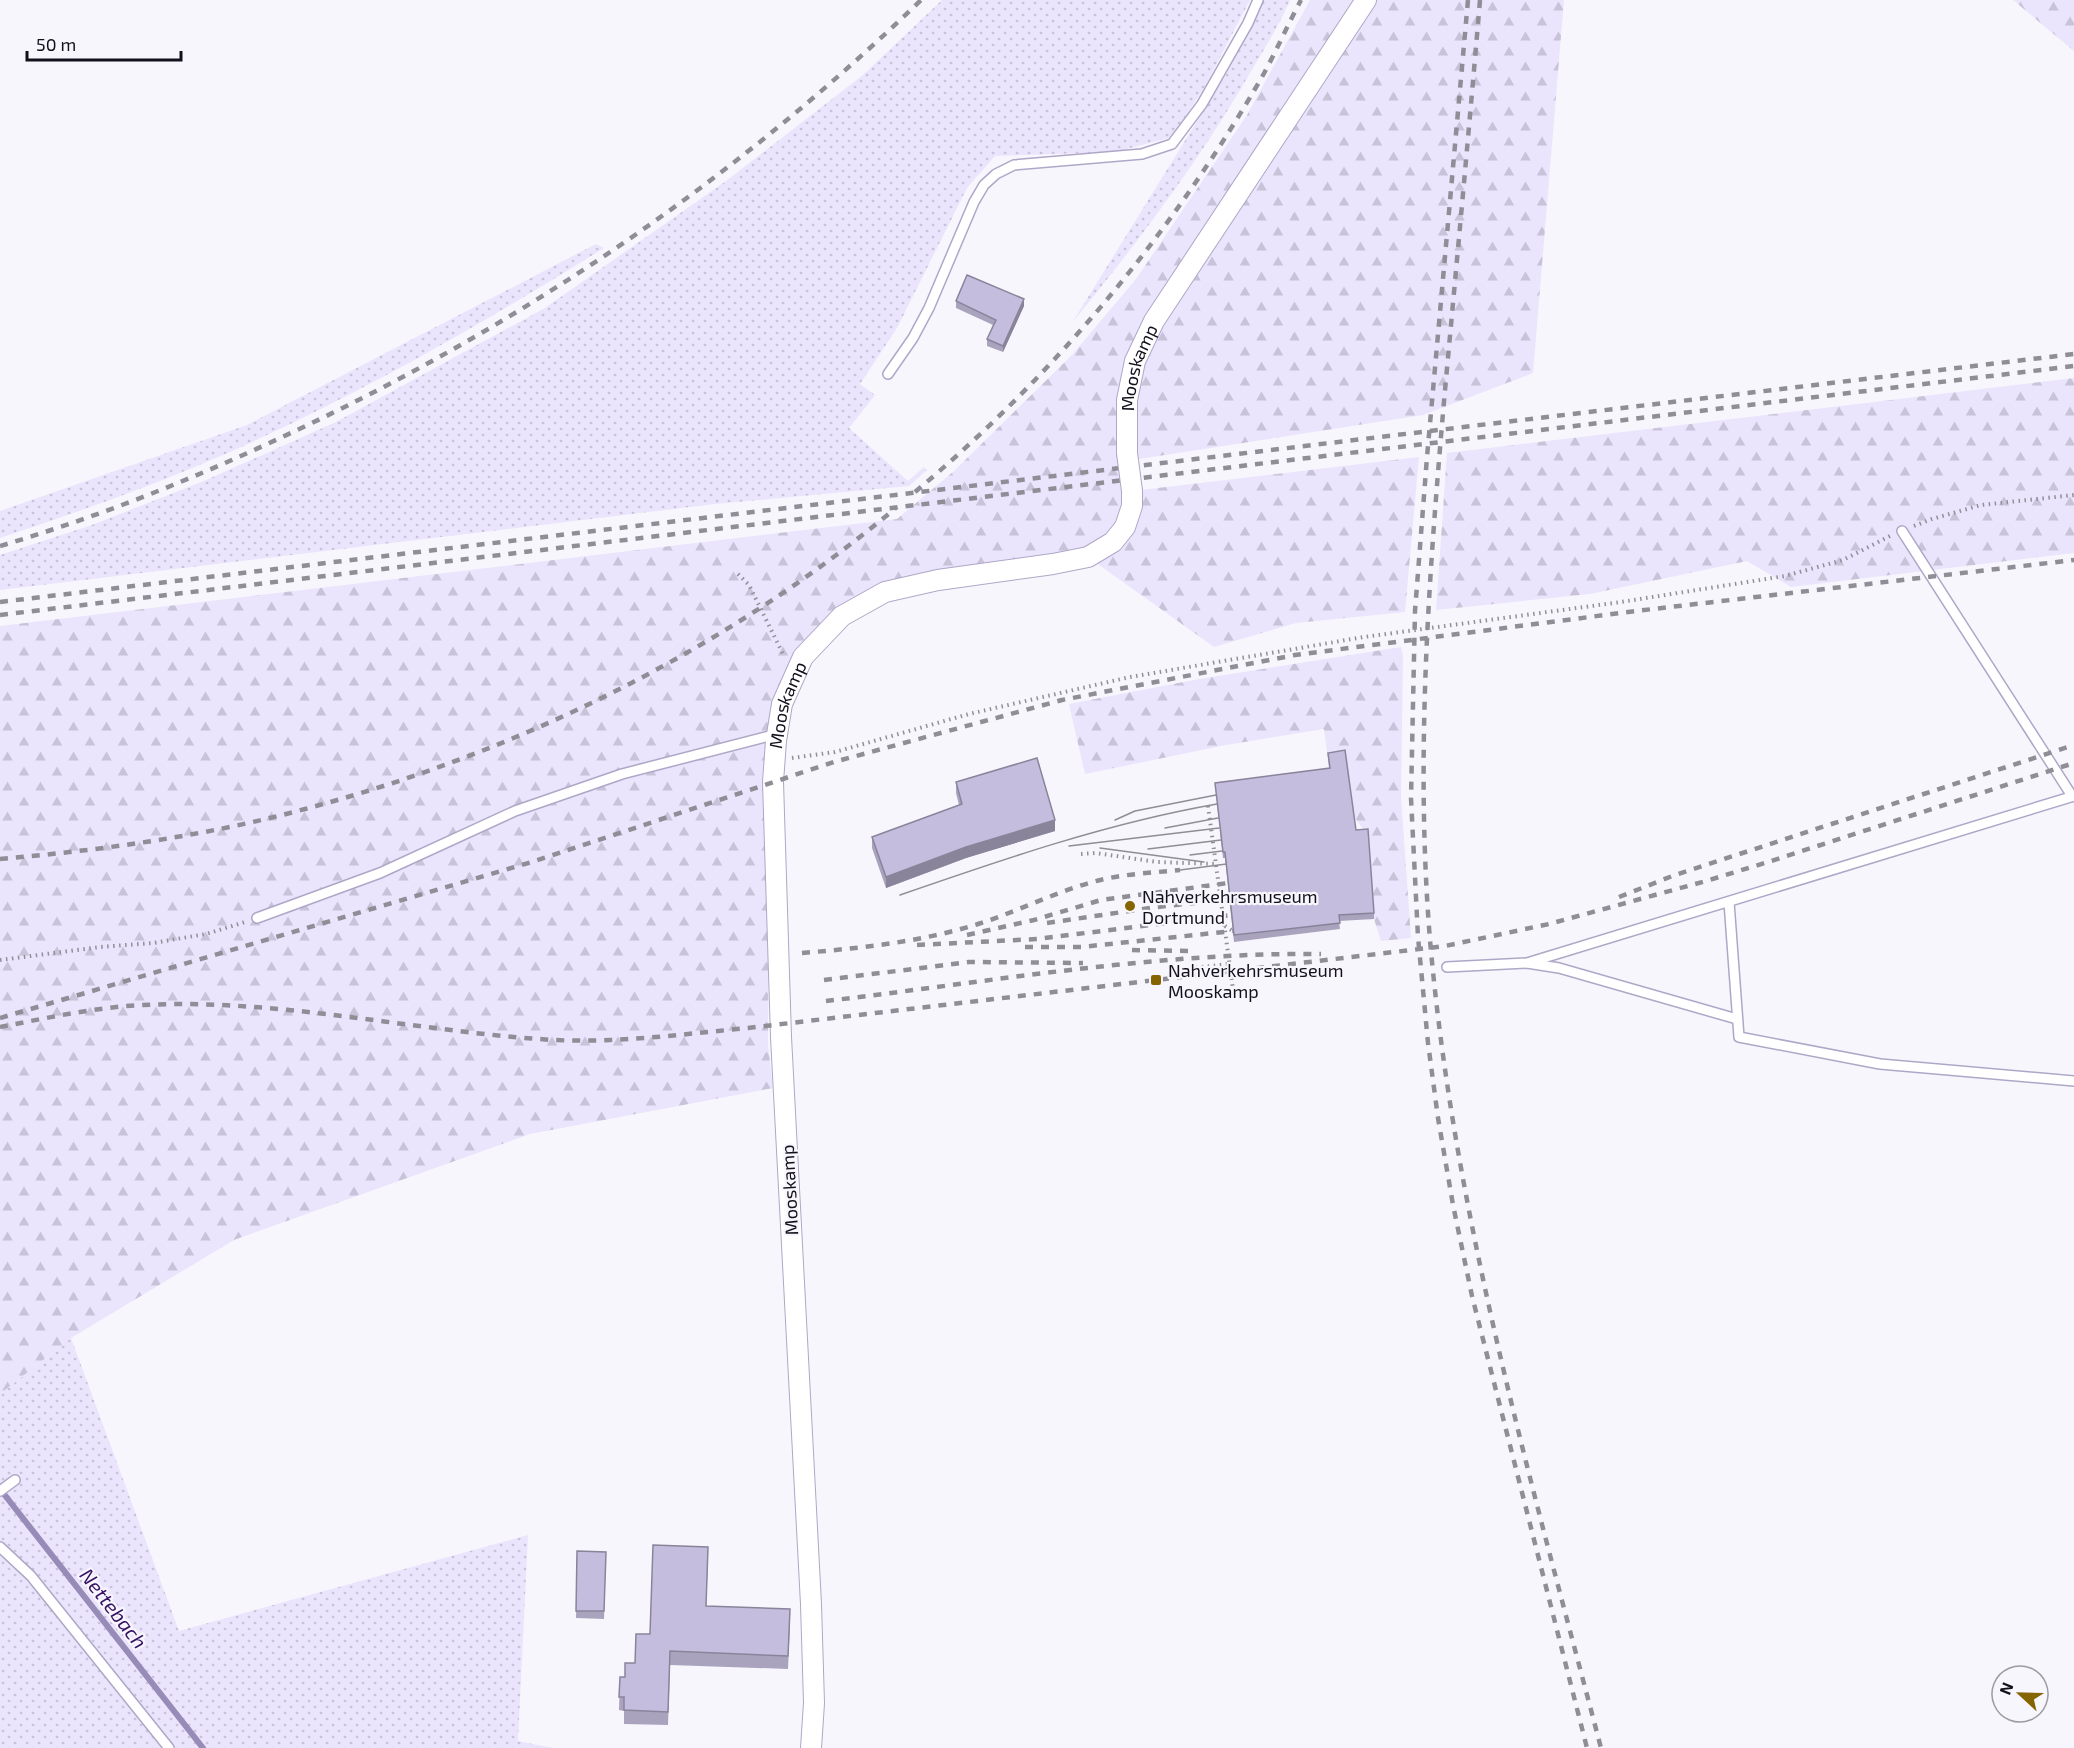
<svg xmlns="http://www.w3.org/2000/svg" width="2074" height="1748" font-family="'Exo 2',sans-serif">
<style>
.grass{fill:url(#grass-dots)}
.forest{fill:url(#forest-firs)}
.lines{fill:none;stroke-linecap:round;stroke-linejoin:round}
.stream{stroke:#978bb8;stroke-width:6}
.lane-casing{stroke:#afa7c7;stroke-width:12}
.street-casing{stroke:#afa7c7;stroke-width:22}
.path{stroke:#928f98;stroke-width:4;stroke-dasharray:1.5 4.5;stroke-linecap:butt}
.lane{stroke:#fff;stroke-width:9}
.street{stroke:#fff;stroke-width:20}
.tram{stroke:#8f8d96;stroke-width:1.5}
.rail{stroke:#8f8d96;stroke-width:4.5;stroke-dasharray:8 8;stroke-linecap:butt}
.street-bridge-casing{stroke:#afa7c7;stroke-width:22;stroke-linecap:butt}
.street-bridge{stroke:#fff;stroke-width:20}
.wall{fill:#a9a3be}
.shaded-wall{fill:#8a849b}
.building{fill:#c5bddd;stroke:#8a849b;stroke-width:1.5}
.poi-dot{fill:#866500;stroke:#f8f6fd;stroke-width:2}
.labels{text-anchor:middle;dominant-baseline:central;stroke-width:4.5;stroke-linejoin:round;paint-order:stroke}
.street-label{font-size:18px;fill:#13101b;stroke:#f8f6fd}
.poi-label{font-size:18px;fill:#13101b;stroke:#f8f6fd;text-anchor:start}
.water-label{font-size:20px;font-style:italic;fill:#351164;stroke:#f8f6fd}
</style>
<defs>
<pattern id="grass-dots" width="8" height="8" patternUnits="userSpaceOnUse" patternTransform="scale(1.5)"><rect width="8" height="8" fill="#eae4fd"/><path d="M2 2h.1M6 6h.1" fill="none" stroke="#c8c3d8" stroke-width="1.8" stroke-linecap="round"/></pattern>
<pattern id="forest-firs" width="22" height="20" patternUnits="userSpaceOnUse" patternTransform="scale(1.5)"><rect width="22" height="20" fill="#eae4fd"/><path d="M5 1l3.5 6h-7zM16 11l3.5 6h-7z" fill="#c8c3d8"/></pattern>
</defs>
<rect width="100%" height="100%" fill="#f8f6fd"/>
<path class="grass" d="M942 0H1250L1204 88 1172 137 1115 152 995 156 967 188 897 328 860 384 875 395 849 428 908 481 924 467 927 470 909 486 715 504 0 590V555L92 525 204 481 336 422 545 308 726 181 863 75Z
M1262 0H1290C1280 24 1266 46 1253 68 1201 159 1138 242 1072 323L1227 73Z
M596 244 604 248C484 323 360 394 230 452 155 485 78 512 0 538V511L247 425Z
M71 1338 179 1631 528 1535 518 1741 553 1748H0V1394Z"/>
<path class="forest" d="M1310 0H1564L1533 373 1423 415 1139 459 1132 491 1419 457 1405 612 1296 623 1214 647 1088 557 938 580 842 615 797 648 775 700 769 748 768 1045 773 1088 530 1134 234 1240 71 1338 0 1394V626L897 519 954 471 1072 355 1136 279 1247 115Z
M2013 0H2074V51Z
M2074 378V553L1791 587 1747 561 1590 594 1436 610 1447 453Z
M1401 647 1403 655 1401 797 1411 938 1381 941 1374 919 1368 836 1353 815 1328 759 1324 729 1226 745 1085 774 1069 704 1199 679Z"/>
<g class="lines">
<path class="stream" d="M0 1489 203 1748"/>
<defs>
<path id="lane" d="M888 374 913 338 929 308 974 202 984 185 996 174 1014 165 1142 154 1172 144 1202 104 1248 23 1258 0
M1902 531 2072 796
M1729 902 1739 1037 1880 1064 2074 1081
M257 918 380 873 515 811 622 774 777 734
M1527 963 2074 796
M1447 967 1527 963 1559 968 1737 1019
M0 1491 15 1480
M0 1547 31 1576 169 1748"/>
<g id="street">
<path id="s1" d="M1127 453V400L1135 361 1154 321 1366 0"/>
<path id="s2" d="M811 1748 814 1703 811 1604 781 1037 773 782 776 741 782 704 803 657 842 616 885 592 938 580 1053 564 1088 557 1113 542 1125 527 1132 506V491"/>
</g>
</defs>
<use href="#lane" class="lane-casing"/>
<use href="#street" class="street-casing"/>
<path class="path" d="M1914 526 1932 519 1981 505 2074 495
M738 574 749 585 783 654
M792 758 835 752 969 714 1130 677 1364 637 1621 602 1785 576 1843 560 1890 536
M1208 806 1234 997
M1081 854 1096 853 1157 862 1216 864
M1225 926 1233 931
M0 960 100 947 153 943 206 934 245 922
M1184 969 1229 964"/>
<use href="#lane" class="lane"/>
<use href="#street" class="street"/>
<path class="tram" d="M1115 820 1135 811 1216 795
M1165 828 1218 818
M1069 846 1219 828
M1100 848 1204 862
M1148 849 1221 840
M1190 855 1222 851
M1180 870 1242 862
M900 895C1004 859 1108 823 1217 804"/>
<path class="rail" d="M1468 0 1427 457 1415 611 1411 798 1418 937 1428 1043 1438 1118 1453 1205 1472 1296 1587 1748
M1480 0C1469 130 1457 260 1445 390 1429 573 1415 756 1430 940 1454 1216 1531 1481 1601 1748
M915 492C1051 378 1165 242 1255 89 1272 61 1285 30 1301 0
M0 546C95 518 188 481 278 439 516 329 733 182 921 0
M0 602 2074 354
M0 615 2074 366
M0 859C102 850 206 836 305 809 519 752 726 650 897 507
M1619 897 1675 875 2074 745
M1047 923 1157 907 1230 899
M967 935 1034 920 1101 900 1228 883
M917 945 1037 939 1231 915
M1025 947H1081L1233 931
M1132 950 1189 951
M802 953C861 948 921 942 978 924 1016 912 1051 894 1089 883 1118 874 1150 873 1180 870
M824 980 969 962 1083 963
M826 1001C989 982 1157 952 1321 954
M0 1018 535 861 834 762 1062 700 1295 655 1636 611 2074 560
M0 1027C47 1018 96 1007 143 1005 281 998 417 1032 554 1040 619 1043 684 1034 748 1028L1445 946 1549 924 1706 881 1768 862 2074 763"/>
<defs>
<path id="street-bridge" d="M1127 453 1132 491"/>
</defs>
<use href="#street-bridge" class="street-bridge-casing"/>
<use href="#street-bridge" class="street-bridge"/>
</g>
<path class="wall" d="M956 301 1024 306 1003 352 987 346V339L993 325 956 308Z
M1328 753 1356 830 1374 913V919L1339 921 1340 929 1234 942 1225 858H1223L1215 783 1329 769Z
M956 782 1055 831 966 858 886 888 872 848V837L959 805 956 793Z
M577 1551 606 1552 604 1619 576 1618Z
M708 1561 706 1606 790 1623 788 1669 670 1665 668 1725 624 1724V1711L619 1710 620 1677H625L635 1663 650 1634Z"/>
<path class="shaded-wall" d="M1024 299V306L1003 352V346Z
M1055 820V831L966 858 886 888V877L966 847Z"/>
<path class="building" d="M967 275 1024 299 1003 346 987 339 996 320 956 301Z
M1345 750 1356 830 1368 829 1374 913 1339 915 1340 923 1234 935 1225 852H1223L1215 783 1330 768 1328 753Z
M1037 758 1055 820 966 847 886 877 872 837 962 804 956 782Z
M653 1545 708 1547 706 1606 790 1609 788 1656 670 1651 668 1712 624 1710V1697H619L620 1677H625V1663H635L636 1634H650Z
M577 1551 606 1552 604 1611H576Z"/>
<g class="poi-dot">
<circle cx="1130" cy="906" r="6"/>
<rect x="1150" y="974" width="12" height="12" rx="3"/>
</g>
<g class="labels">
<g class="street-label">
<text stroke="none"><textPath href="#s1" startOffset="87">Mooskamp</textPath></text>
<text stroke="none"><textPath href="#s2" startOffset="1046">Mooskamp</textPath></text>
<text transform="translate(789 1190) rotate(-93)">Mooskamp</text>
</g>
<g class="poi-label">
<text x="1142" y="896">Nahverkehrsmuseum<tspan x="1142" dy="21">Dortmund</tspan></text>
<text x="1168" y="970">Nahverkehrsmuseum<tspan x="1168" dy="21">Mooskamp</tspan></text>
</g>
<g class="water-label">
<text transform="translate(114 1608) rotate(52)">Nettebach</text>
</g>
</g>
<g transform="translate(2020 1694) rotate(292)"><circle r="28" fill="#f8f6fd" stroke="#9c9aa3" stroke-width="1.5"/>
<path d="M0-4.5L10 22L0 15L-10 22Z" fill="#866500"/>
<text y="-9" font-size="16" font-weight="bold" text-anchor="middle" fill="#13101b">N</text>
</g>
<path d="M27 51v9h154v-9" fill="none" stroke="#13101b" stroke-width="3"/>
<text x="36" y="51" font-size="18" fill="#13101b" stroke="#f8f6fd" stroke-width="4.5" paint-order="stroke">50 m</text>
</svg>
